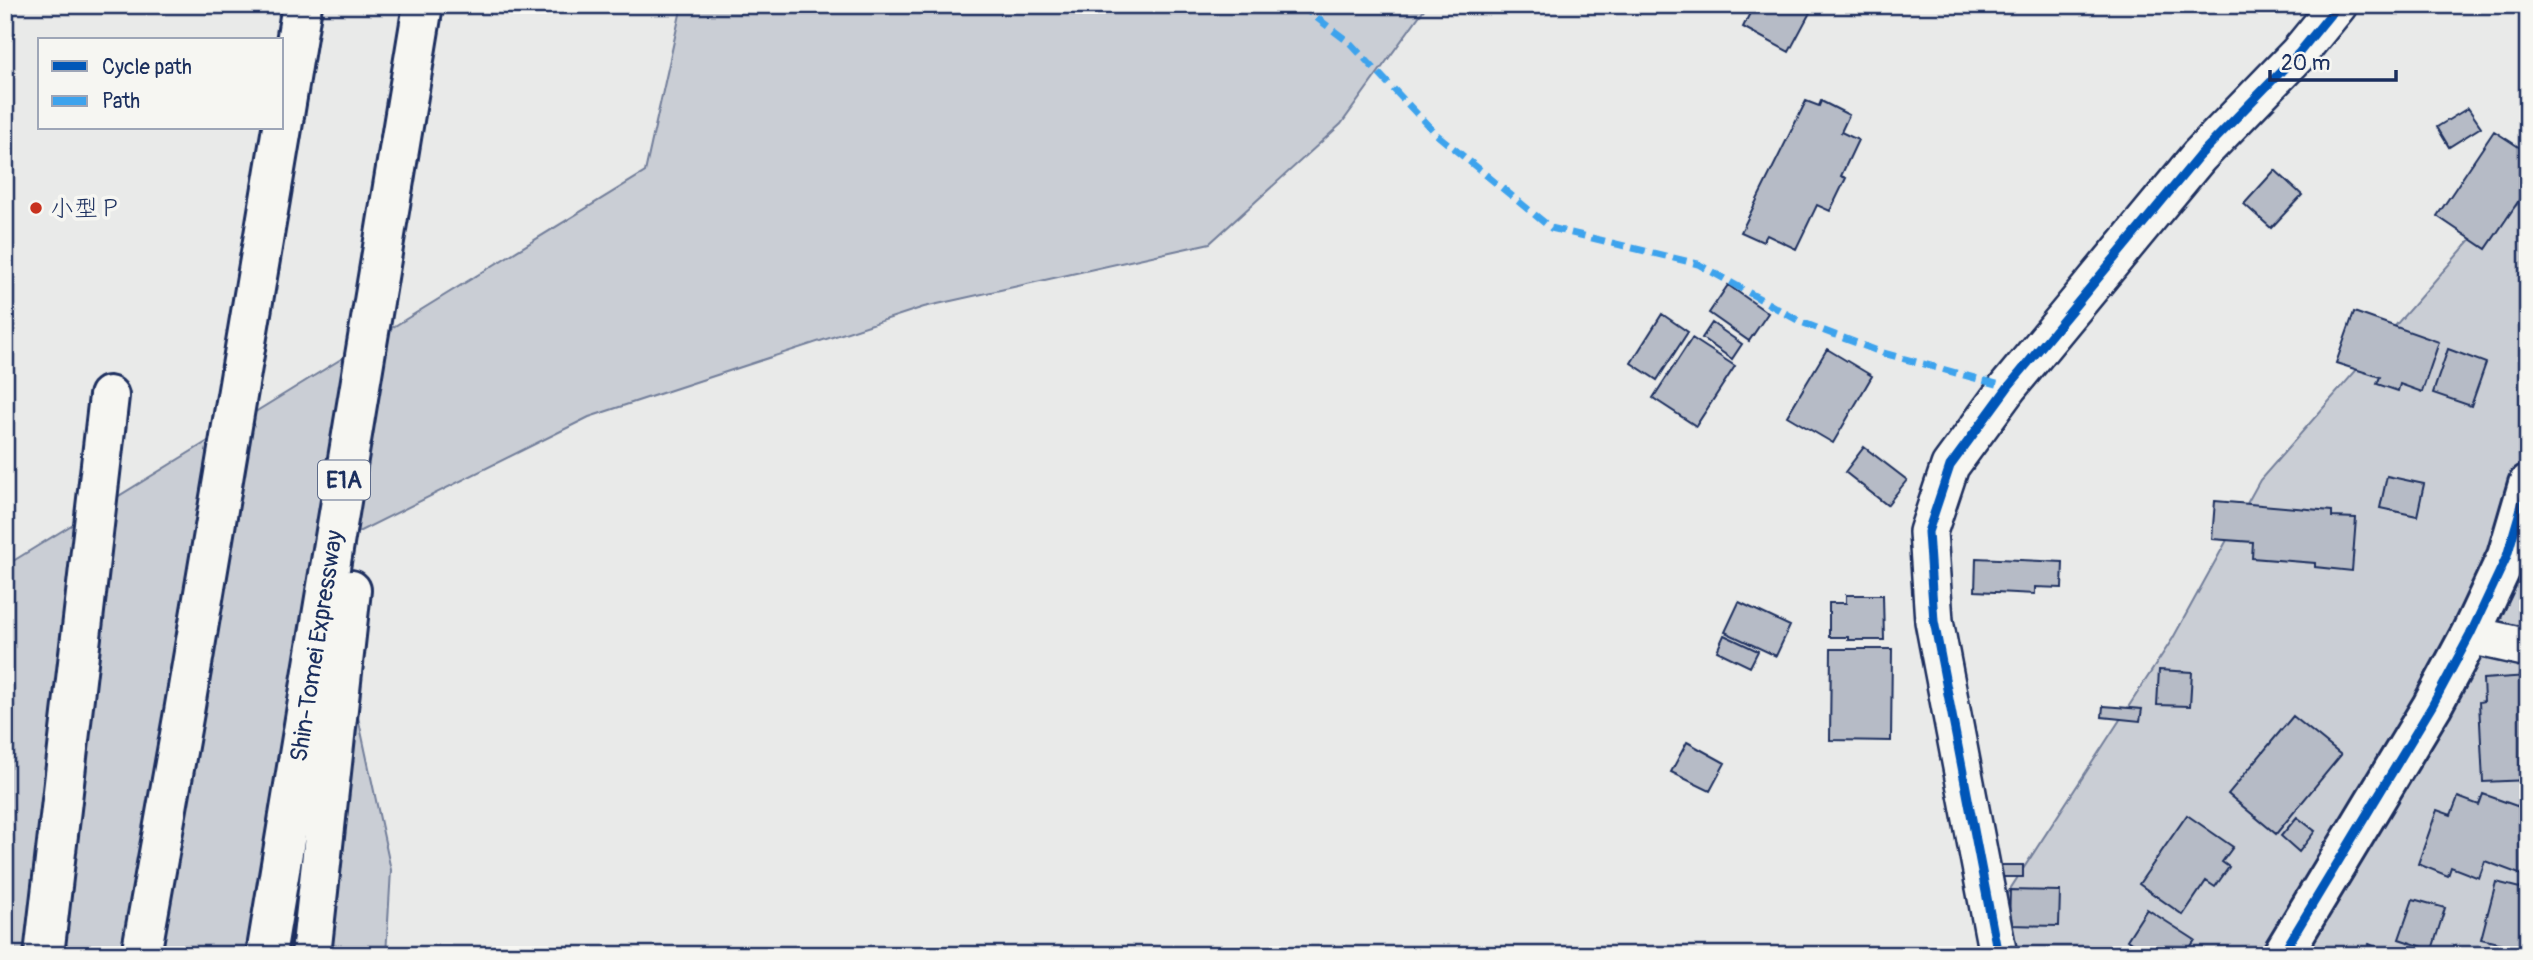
<svg xmlns="http://www.w3.org/2000/svg" width="2533" height="960" font-family="Pangolin,'Klee One',sans-serif">
<style>
.green{fill:#caced5;stroke:#727e9a;stroke-width:2}
.building{fill:#b6bbc6;stroke:#1b2f5e;stroke-width:2}
.lines{fill:none;stroke-linecap:round;stroke-linejoin:round}
.street-casing{stroke:#1b2f5e;stroke-width:42}
.secondary-casing{stroke:#1b2f5e;stroke-width:44}
.highway-casing{stroke:#1b2f5e;stroke-width:44}
.street{stroke:#f6f6f2;stroke-width:37}
.secondary{stroke:#f6f6f2;stroke-width:38}
.highway{stroke:#f6f6f2;stroke-width:38}
.quiet{stroke:#3da3ed;stroke-width:7;stroke-dasharray:14 7;stroke-linecap:butt}
.cycleway-casing{stroke:#f6f6f2;stroke-width:13}
.cycleway{stroke:#0057b8;stroke-width:9}
.poi-dot{fill:#c8321e;stroke:#f6f6f2;stroke-width:2.5}
.labels{text-anchor:middle;dominant-baseline:central;stroke-width:7;stroke-linejoin:round;paint-order:stroke}
.shield{fill:#f6f6f2;stroke:#5d6b8a;stroke-width:2}
.shield-label{font-size:23px;font-weight:bold;fill:#1b2f5e}
.poi-label{font-size:24px;fill:#1b2f5e;stroke:#f6f6f2;text-anchor:start}
.street-label{font-size:24px;fill:#1b2f5e;stroke:#f6f6f2}
</style>
<rect width="100%" height="100%" fill="#e9eae9"/>
<filter id="ink" filterUnits="userSpaceOnUse"><feTurbulence type="fractalNoise" baseFrequency=".0143" numOctaves="2"/><feDisplacementMap in="SourceGraphic" scale="14" xChannelSelector="R" yChannelSelector="G"/><feConvolveMatrix kernelMatrix="1 2 1 2 8 2 1 2 1" color-interpolation-filters="sRGB"/></filter>
<g filter="url(#ink)">
<path class="green" d="M682 5H1427L1341 124 1210 243 924 307 589 417 322 550 391 870 386 955H5V566L645 172Z
M2528 197V955H1972L1977 940 2173 638 2260 480 2473 237Z"/>
<path class="building" d="M1754 5H1814L1789 52 1743 27Z
M1806 101 1819 106 1821 101 1849 115 1841 132 1858 140 1841 176 1846 178 1830 211 1817 205 1796 249 1767 235 1763 242 1741 232Z
M2468 108 2481 127 2449 147 2437 127Z
M2494 131 2528 153V187L2486 249 2437 216Z
M2275 170 2302 195 2271 228 2244 204Z
M1728 285 1768 313 1749 341 1709 313Z
M2354 312 2439 342 2422 392 2400 384 2398 391 2377 384 2380 377 2336 363Z
M1662 314 1688 332 1657 380 1631 363Z
M1712 323 1742 344 1732 359 1702 338Z
M1692 338 1735 366 1696 426 1653 398Z
M1827 349 1872 376 1833 443 1787 416Z
M2448 349 2486 363 2471 406 2433 393Z
M1864 447 1907 480 1887 505 1845 472Z
M2387 476 2424 484 2417 516 2380 508Z
M2215 501 2332 511V517L2356 518 2352 571 2315 567V563L2252 558 2253 542 2212 539Z
M1976 558 2063 562 2062 588 2035 587V594L1975 591Z
M1846 595H1883L1884 640H1848V637H1829V603H1846Z
M1739 602 1790 626 1776 656 1725 632Z
M1724 635 1758 651 1750 667 1717 651Z
M1831 649H1892L1891 741 1830 740Z
M2159 670 2192 672 2190 706 2157 705Z
M2528 676V780L2483 782 2479 702 2484 701 2483 679Z
M2103 706 2142 709 2140 721 2102 717Z
M2293 716 2341 755 2276 834 2228 794Z
M1687 742 1725 763 1710 791 1671 772Z
M2483 794 2528 810V858L2522 875 2485 861 2479 878 2451 867 2448 876 2418 864 2437 810 2451 815 2458 797 2479 805Z
M2187 815 2233 847 2222 862 2229 867 2215 887 2206 881 2183 915 2139 884Z
M2297 817 2315 831 2299 852 2281 836Z
M1995 865H2023V877H1995Z
M2496 882 2528 890 2527 950 2481 939Z
M2010 890 2060 891 2059 926 2009 925Z
M2413 899 2445 908 2432 950 2399 939Z
M2147 909 2195 940 2185 955H2150L2127 940Z
M2369 944 2383 950 2381 955H2365Z"/>
<g class="lines">
<defs>
<path id="street" d="M2470 635 2528 648
M1998 955 1934 621 1928 532 1950 466 2008 387 2199 156 2298 54 2338 5"/>
<path id="secondary" d="M2282 955 2432 706 2470 635 2507 556 2528 484"/>
<path id="highway" d="M282 128 302 5
M44 955 109 396
M141 955 184 712 282 128
M266 955 423 5
M311 955 351 590"/>
</defs>
<use href="#street" class="street-casing"/>
<use href="#secondary" class="secondary-casing"/>
<use href="#highway" class="highway-casing"/>
<use href="#street" class="street"/>
<use href="#secondary" class="secondary"/>
<use href="#highway" class="highway"/>
<path class="quiet" d="M1300 5 1350 43 1436 134 1551 228 1698 264 1801 322 1883 353 2008 387"/>
<defs>
<path id="cycleway" d="M1998 955 1934 621 1928 532 1950 466 2008 387 2199 156 2298 54 2338 5
M2282 955 2432 706 2470 635 2507 556 2528 484"/>
</defs>
<use href="#cycleway" class="cycleway-casing"/>
<use href="#cycleway" class="cycleway"/>
</g>
</g>
<circle class="poi-dot" cx="36" cy="208" r="7"/>
<g class="labels">
<rect class="shield" x="318" y="460.5" width="52" height="39" rx="5"/>
<g class="shield-label">
<text x="344" y="480">E1A</text>
</g>
<g class="poi-label">
<text x="50" y="208">小型Ｐ</text>
</g>
<g class="street-label">
<text transform="translate(317 646) rotate(-81)">Shin-Tomei Expressway</text>
</g>
</g>
<rect width="2533" height="960" fill="none" stroke="#f6f6f2" stroke-width="28"/>
<rect x="14" y="14" width="2505" height="932" fill="none" stroke="#1b2f5e" stroke-width="2.5" filter="url(#ink)"/>
<rect x="38" y="38" width="245" height="91" fill="#f6f6f2" stroke="#9ea6b7" stroke-width="2"/>
<rect x="52" y="61" width="35" height="10" fill="#0057b8" stroke="#9ea6b7" stroke-width="2"/>
<text x="102" y="74" font-size="21" fill="#1b2f5e">Cycle path</text>
<rect x="52" y="96" width="35" height="10" fill="#3da3ed" stroke="#9ea6b7" stroke-width="2"/>
<text x="102" y="108" font-size="21" fill="#1b2f5e">Path</text>
<path d="M2270 70v10h126v-10" fill="none" stroke="#1b2f5e" stroke-width="3.5"/>
<text x="2281" y="70" font-size="21" fill="#1b2f5e" stroke="#f6f6f2" stroke-width="5" paint-order="stroke">20 m</text>
</svg>
